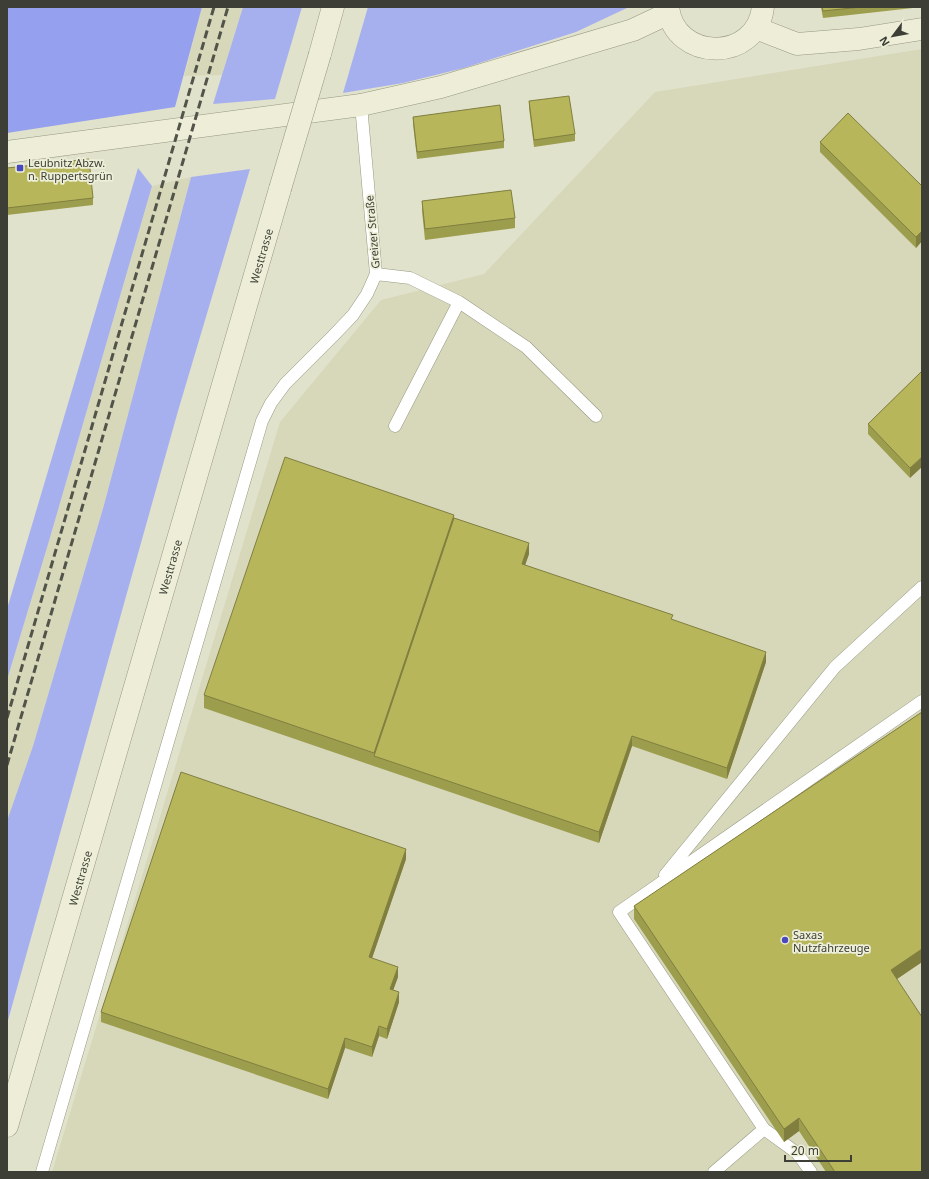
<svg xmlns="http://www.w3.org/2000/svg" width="929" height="1179" font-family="'Noto Sans',sans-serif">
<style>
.built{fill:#d7d8ba}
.green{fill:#a7b0ee}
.forest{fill:#95a0ee}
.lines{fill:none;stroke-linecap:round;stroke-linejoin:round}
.service-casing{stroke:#979882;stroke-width:13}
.secondary-casing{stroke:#979882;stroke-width:23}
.service{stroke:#fff;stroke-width:12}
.secondary{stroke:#ededd8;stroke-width:22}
.rail{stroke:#525349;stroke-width:3;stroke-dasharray:8 4;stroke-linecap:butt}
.secondary-bridge-casing{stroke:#979882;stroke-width:23;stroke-linecap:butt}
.secondary-bridge{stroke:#ededd8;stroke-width:22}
.wall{fill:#9d9d4e}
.shaded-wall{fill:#807f40}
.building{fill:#b7b65b;stroke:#807f40}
.poi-dot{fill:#4949bf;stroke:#eeefd8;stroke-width:1.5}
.labels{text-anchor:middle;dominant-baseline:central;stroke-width:3.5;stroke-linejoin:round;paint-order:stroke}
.poi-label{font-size:11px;fill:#3d3e35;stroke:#eeefd8;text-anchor:start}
.street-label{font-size:11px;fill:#3d3e35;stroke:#eeefd8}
</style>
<rect width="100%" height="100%" fill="#e1e2cb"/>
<path class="built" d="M202 7H243L222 75 184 76Z
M922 49V1172H52L280 422 381 300 484 274 655 92Z
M191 177 104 505 33 746 7 821V680L49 541 152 186Z"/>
<path class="green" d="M243 7H302L275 99 213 104Z
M368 7H629L576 32 464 68 403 83 343 93Z
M138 168 152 186 49 541 7 680V609Z
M250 169 178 411 125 600 7 1024V821L33 746 104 505 191 177Z"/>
<path class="forest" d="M8 7H202L175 107 7 133V20Z"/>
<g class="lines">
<defs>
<path id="service" d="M376 274 410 278 459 302 395 426
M459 302 526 347 596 416
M665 875 835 667 922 587
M42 1172 262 421 271 403 285 384 333 336 353 315 367 294 376 274 361 105
M714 1172 764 1129
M811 1172 797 1153 764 1129 619 912 922 701"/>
<path id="secondary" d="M668 7C674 62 757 63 763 7
M756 28 797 44 859 39 922 29
M320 54 333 7
M7 152 361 105 441 87 633 30 669 13
M7 1126 280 189"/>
</defs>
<use href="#service" class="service-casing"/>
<use href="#secondary" class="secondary-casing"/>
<use href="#service" class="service"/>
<use href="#secondary" class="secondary"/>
<path class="rail" d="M7 718 214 7
M7 765 228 7"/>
<defs>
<path id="secondary-bridge" d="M280 189 320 54"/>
</defs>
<use href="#secondary-bridge" class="secondary-bridge-casing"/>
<use href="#secondary-bridge" class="secondary-bridge"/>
</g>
<path class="wall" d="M821 7H922L823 18Z
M529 101 575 134V141L534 147 529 108Z
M413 117 504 141V148L417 159 413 124Z
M820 142 922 186V241L916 248 820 152Z
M7 168 93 198V205L7 215Z
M422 201 515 218V228L425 240 422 211Z
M922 371 910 478 868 434V424Z
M454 518 529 554 525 565 673 620 766 662 727 779 632 746 599 843 204 708V695Z
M922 712V962L897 979 922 1172H826L799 1131 784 1142 634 919V906Z
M406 859 372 958 398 977 393 990 399 1002 387 1039 379 1036 372 1057 345 1048 328 1099 101 1022V1012Z"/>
<path class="shaded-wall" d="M922 231V241L916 248V237Z
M922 457V467L910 478V468Z
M454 515V528L374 756V753Z
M529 543V554L522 574V564Z
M766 652V662L727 779V768Z
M632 736V746L599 843V832Z
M406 849V859L369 967V957Z
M922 949V962L891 983V970Z
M398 967V977L390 999V989Z
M399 992V1002L387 1039V1029Z
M379 1026V1036L372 1057V1047Z
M345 1038V1048L328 1099V1089Z
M799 1118V1131L784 1142V1129Z"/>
<path class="building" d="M822 7H861L823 11Z
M569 96 575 134 534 140 529 101Z
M500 105 504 141 417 152 413 117Z
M848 113 922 186V231L916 237 820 142Z
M89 159 93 198 7 208V168Z
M511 190 515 218 425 229 422 201Z
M922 371V457L910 468 868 424Z
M285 457 454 515 374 753 204 695Z
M454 518 529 543 522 564 673 615 671 619 766 652 727 768 632 736 599 832 374 756Z
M922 712V949L891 970 922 1017V1172H835L799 1118 784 1129 634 906Z
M181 772 406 849 369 957 398 967 390 989 399 992 387 1029 379 1026 372 1047 345 1038 328 1089 101 1012Z"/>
<g class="poi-dot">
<rect x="16" y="164" width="8" height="8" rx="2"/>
<circle cx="785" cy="940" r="4"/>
</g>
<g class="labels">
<g class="poi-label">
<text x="28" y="162">Leubnitz Abzw.<tspan x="28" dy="13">n. Ruppertsgrün</tspan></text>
<text x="793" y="934">Saxas<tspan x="793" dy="13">Nutzfahrzeuge</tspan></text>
</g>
<g class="street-label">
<text transform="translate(372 232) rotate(-95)">Greizer Straße</text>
<text transform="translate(261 256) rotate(-74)">Westtrasse</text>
<text transform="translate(170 567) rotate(-74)">Westtrasse</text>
<text transform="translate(80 878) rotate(-74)">Westtrasse</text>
</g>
</g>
<rect width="929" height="1179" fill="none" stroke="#3d3e35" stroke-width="16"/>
<g transform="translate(893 36) rotate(238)" stroke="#eeefd8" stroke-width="3" paint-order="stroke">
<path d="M0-3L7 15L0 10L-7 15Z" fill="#3d3e35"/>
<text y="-6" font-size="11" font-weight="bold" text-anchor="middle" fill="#3d3e35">N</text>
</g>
<path d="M785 1155v6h66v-6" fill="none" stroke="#3d3e35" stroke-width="2"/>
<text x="791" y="1155" font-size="12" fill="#3d3e35" stroke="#eeefd8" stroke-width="3" paint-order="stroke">20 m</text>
</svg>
